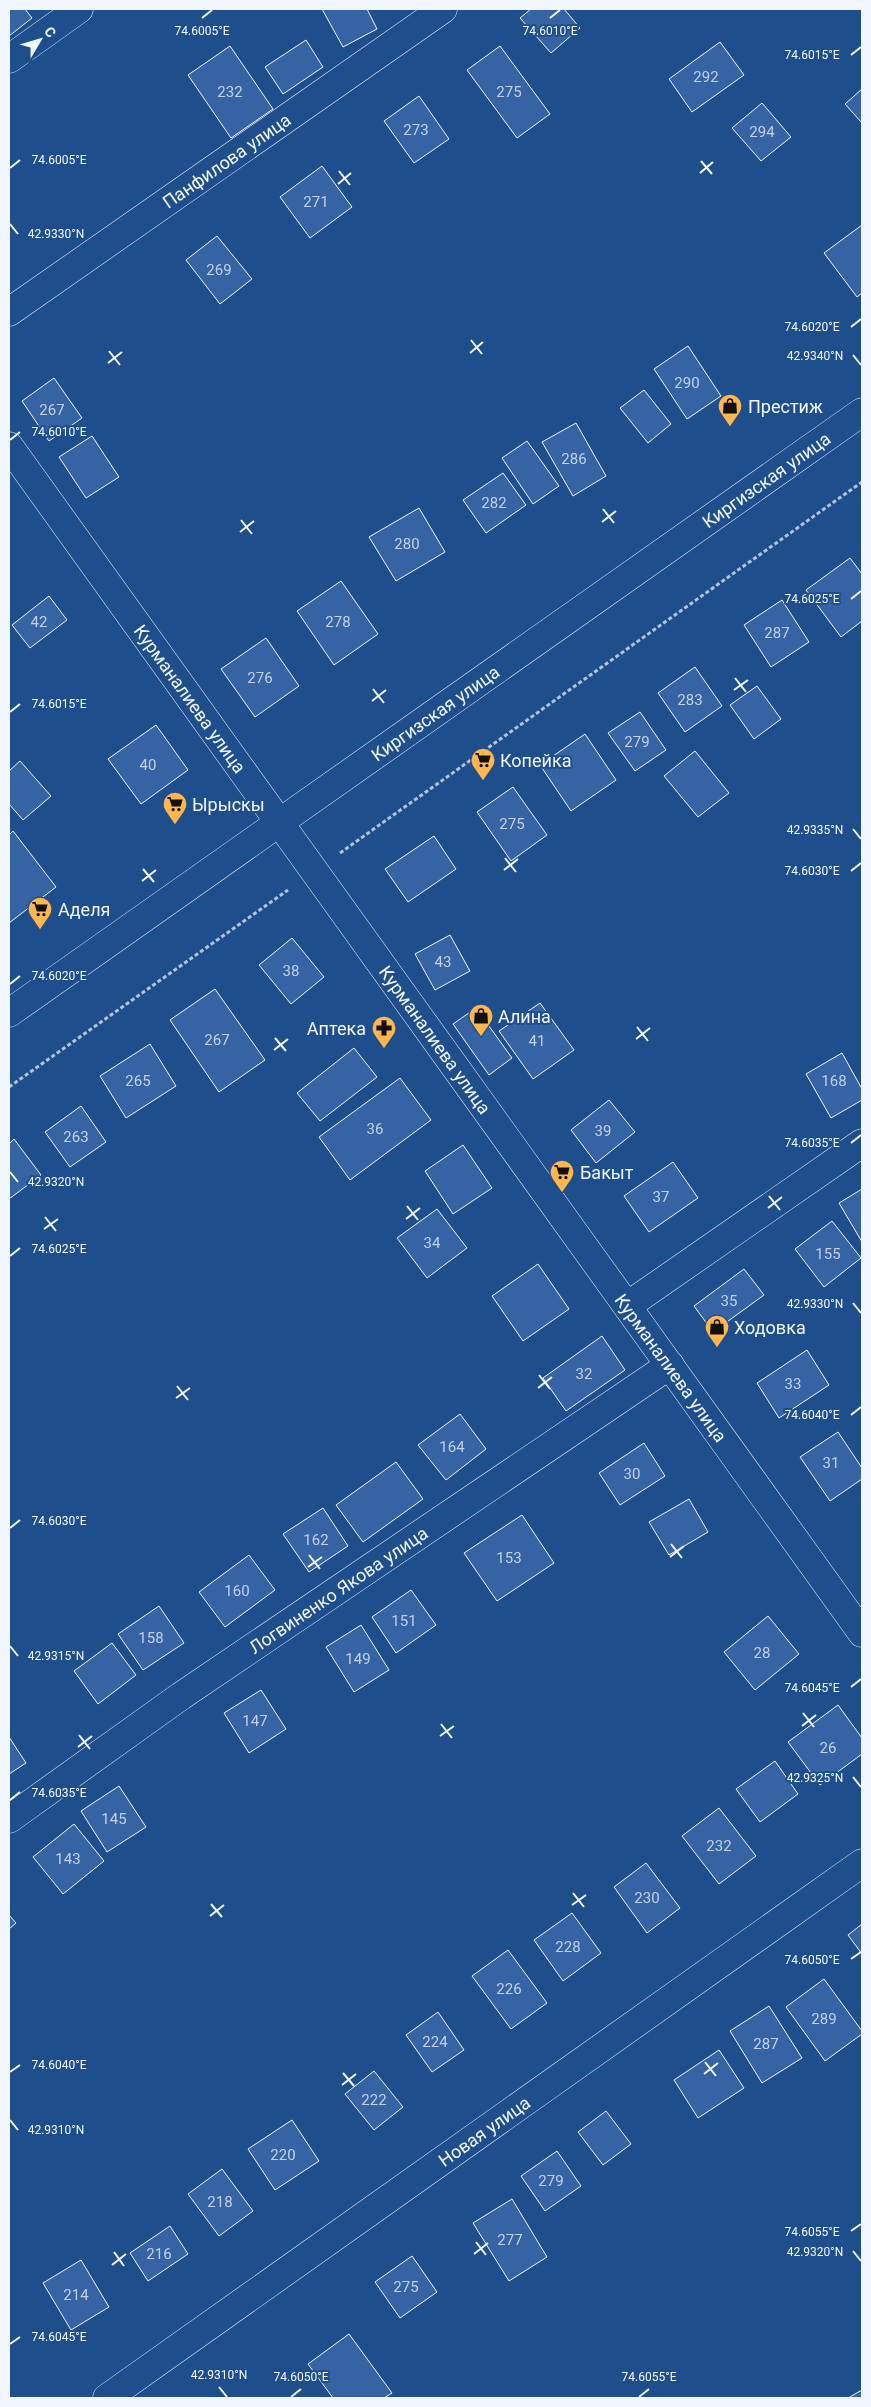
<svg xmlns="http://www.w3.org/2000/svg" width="871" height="2407" font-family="Roboto,sans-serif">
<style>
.building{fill:#3563a3;stroke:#f2f6ff}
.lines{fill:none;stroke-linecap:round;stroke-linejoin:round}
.minor-casing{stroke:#f2f6ff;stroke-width:29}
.secondary-casing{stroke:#f2f6ff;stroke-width:29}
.path{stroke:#b3c4dc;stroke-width:3;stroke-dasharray:4 2.5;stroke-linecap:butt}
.minor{stroke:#1f4e8c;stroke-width:28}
.secondary{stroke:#1f4e8c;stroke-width:28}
.ticks{fill:none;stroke:#f2f6ff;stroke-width:2}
.labels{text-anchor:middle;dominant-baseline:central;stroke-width:4;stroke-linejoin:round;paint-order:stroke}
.number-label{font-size:15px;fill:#c3d1e8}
.street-label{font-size:18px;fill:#f2f6ff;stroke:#1f4e8c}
.poi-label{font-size:18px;fill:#f2f6ff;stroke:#1f4e8c;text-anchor:start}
.ticks-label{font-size:12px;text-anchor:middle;fill:#f2f6ff;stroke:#1f4e8c;stroke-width:4;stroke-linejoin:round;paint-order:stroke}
</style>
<rect width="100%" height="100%" fill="#1f4e8c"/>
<path class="building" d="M9 9H25L32 18 9 36Z
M322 9H367L377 29 343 47Z
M531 9H564L580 28 551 53 520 18Z
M306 40 323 67 283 94 265 67Z
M720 42 744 75 692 112 669 79Z
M230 46 273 109 231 138 188 75Z
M500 46 550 114 517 138 467 70Z
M862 89V123L845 104Z
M419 96 449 139 414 163 384 121Z
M762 103 791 137 761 161 732 128Z
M322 166 352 207 310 238 280 197Z
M862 225V293L857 297 824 253Z
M217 236 252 279 220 304 186 260Z
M688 346 721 396 687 419 654 369Z
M54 378 82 418 49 441 22 401Z
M644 390 671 424 648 443 620 408Z
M576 423 606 476 573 496 542 442Z
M92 436 119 477 86 498 59 457Z
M527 441 559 486 533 504 502 458Z
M503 473 526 505 486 533 463 500Z
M419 508 445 552 396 581 369 537Z
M850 558 862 574V621L841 637 806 590Z
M341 581 378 634 334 665 297 611Z
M49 596 67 620 30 648 12 625Z
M782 600 809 642 771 667 744 625Z
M266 638 299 686 255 717 221 669Z
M695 667 722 706 685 732 658 693Z
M757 686 781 719 754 739 730 705Z
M640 712 666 750 635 771 608 733Z
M156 725 188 770 141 804 108 759Z
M585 734 616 780 571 811 540 765Z
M695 751 729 793 698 817 664 776Z
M20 761 51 796 23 820 9 804V771Z
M513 787 547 835 511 861 477 812Z
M13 831 56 887 9 923V835Z
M434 836 456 869 408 902 385 869Z
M450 935 470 971 435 990 415 954Z
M292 938 324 977 291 1004 259 965Z
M215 989 265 1060 219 1092 170 1020Z
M540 1003 574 1050 533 1079 499 1031Z
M476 1008 512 1058 489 1075 453 1024Z
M150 1044 176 1086 126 1118 100 1076Z
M354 1048 377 1077 320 1121 297 1093Z
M842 1053 862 1089V1100L831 1118 806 1074Z
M400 1078 431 1120 350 1180 319 1137Z
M609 1100 635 1132 596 1163 571 1130Z
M81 1106 106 1142 70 1167 45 1132Z
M14 1139 41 1175 9 1199V1144Z
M463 1145 492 1188 453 1214 425 1171Z
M673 1162 698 1198 649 1232 624 1196Z
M862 1189V1242L839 1203Z
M437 1209 467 1248 427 1278 397 1238Z
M832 1221 861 1258 824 1287 795 1249Z
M538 1264 569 1309 523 1341 492 1296Z
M744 1269 764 1295 713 1332 694 1306Z
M602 1336 625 1370 566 1411 543 1378Z
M807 1350 829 1385 779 1418 757 1383Z
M460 1414 486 1449 446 1480 418 1445Z
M838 1432 862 1468V1479L830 1501 800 1457Z
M644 1443 665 1476 620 1505 599 1473Z
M396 1462 423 1499 363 1542 336 1505Z
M689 1499 708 1532 669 1555 649 1522Z
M323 1508 348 1546 309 1572 283 1534Z
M522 1515 554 1563 497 1601 464 1553Z
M249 1555 275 1590 225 1627 199 1592Z
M411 1590 436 1625 396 1653 372 1617Z
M159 1606 184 1643 143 1670 118 1634Z
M768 1616 799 1654 755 1690 724 1652Z
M361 1625 389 1670 354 1692 326 1647Z
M112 1643 136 1675 98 1704 74 1671Z
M261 1690 286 1729 249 1753 224 1713Z
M838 1705 862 1738V1754L820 1785 788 1742Z
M9 1737 26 1763 9 1774Z
M775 1761 798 1794 760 1822 736 1789Z
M119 1786 146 1827 107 1852 81 1811Z
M719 1808 756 1856 719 1884 682 1836Z
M74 1824 104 1861 63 1894 33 1857Z
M646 1863 680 1908 647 1933 614 1887Z
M572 1913 601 1953 563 1981 534 1940Z
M9 1915 16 1923 9 1929Z
M862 1924V1954L848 1935Z
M508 1950 547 2003 511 2029 472 1976Z
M824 1979 862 2031V2034L825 2061 786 2007Z
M769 2006 802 2058 762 2083 730 2031Z
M438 2012 464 2050 432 2072 406 2035Z
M719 2050 744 2088 698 2118 674 2080Z
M374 2071 403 2107 374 2130 345 2094Z
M606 2111 631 2144 603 2165 578 2132Z
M292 2120 319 2161 275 2190 248 2149Z
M557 2151 581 2186 545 2211 521 2176Z
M222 2169 253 2211 219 2236 188 2194Z
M512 2199 547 2257 509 2281 473 2223Z
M170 2226 188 2254 148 2281 130 2253Z
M412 2256 437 2292 400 2318 375 2282Z
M81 2260 109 2307 71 2330 43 2283Z
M349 2334 392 2393 384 2398H333L308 2364Z
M862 2390V2398H848Z"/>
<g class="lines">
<defs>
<g id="minor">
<path d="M9 59 79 9"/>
<path id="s1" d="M9 312 443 9"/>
<path id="s2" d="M9 446 279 822"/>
<path d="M627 1306 862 1143"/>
<path id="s3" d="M9 1819 181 1696 670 1365"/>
<path id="s4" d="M107 2398 862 1863"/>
</g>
<g id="secondary">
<path id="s5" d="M279 822 862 1633"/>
<path id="s6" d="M9 1013 862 412"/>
</g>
</defs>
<use href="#minor" class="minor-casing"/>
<use href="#secondary" class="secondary-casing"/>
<path class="path" d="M340 853 862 482
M9 1087 288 890"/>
<use href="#minor" class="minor"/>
<use href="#secondary" class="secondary"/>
</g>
<path class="ticks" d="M202 18 212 10M550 18 560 10M851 55 861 47M701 161 712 174M10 168 20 160M339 171 350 185M700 173 713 162M338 184 351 173M10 224 18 234M851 327 861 319M471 340 482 354M109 351 120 365M470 353 483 342M853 355 861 365M108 363 122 352M10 440 20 432M603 509 614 523M241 520 252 534M602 522 616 511M240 532 254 521M851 599 861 591M735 678 746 692M373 689 384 703M734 690 748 680M372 701 386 690M10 712 20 704M853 829 861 839M505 858 516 872M143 869 154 882M504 870 518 859M851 871 861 863M142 881 156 870M10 984 20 976M637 1027 648 1041M275 1038 286 1051M636 1039 650 1028M274 1050 288 1039M851 1143 861 1135M10 1172 18 1182M769 1196 780 1210M407 1206 418 1220M768 1208 782 1197M45 1217 56 1231M406 1219 420 1208M44 1229 58 1219M10 1256 20 1248M853 1303 861 1313M539 1375 550 1389M177 1386 188 1400M538 1388 552 1377M176 1398 190 1388M851 1415 861 1407M10 1528 20 1520M671 1544 682 1558M309 1555 320 1569M670 1557 684 1546M308 1567 322 1557M10 1646 18 1656M851 1687 861 1679M803 1713 814 1727M441 1724 452 1738M802 1726 816 1715M79 1735 90 1749M440 1736 454 1726M78 1747 92 1736M853 1777 861 1787M10 1800 20 1792M573 1893 584 1907M211 1904 222 1917M572 1905 586 1895M210 1916 224 1905M851 1959 861 1952M705 2062 716 2076M10 2072 20 2065M343 2073 354 2086M704 2074 718 2063M342 2085 356 2074M10 2120 18 2130M851 2231 861 2224M476 2242 486 2255M853 2251 861 2261M114 2252 124 2266M474 2254 488 2243M112 2265 126 2254M10 2344 20 2337M219 2387 227 2397M291 2397 301 2389M639 2397 649 2389"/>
<defs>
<symbol id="shop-pin" viewBox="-11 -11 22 30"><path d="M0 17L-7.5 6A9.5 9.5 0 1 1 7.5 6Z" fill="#ffb74d" stroke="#1f4e8c"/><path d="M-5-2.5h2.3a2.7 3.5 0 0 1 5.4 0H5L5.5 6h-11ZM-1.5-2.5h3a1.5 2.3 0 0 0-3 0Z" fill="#111"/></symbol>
<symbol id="supermarket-pin" viewBox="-11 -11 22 30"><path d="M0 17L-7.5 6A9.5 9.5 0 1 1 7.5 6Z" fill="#ffb74d" stroke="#1f4e8c"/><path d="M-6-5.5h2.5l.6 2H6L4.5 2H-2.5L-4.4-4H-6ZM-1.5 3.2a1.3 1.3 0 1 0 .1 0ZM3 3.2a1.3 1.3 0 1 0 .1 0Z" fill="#111"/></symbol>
<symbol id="pharmacy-pin" viewBox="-11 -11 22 30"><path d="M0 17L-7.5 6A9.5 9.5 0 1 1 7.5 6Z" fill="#ffb74d" stroke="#1f4e8c"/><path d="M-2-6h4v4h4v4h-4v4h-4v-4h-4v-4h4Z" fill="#111"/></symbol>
</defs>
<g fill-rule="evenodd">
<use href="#shop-pin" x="716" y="392" width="28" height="38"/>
<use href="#supermarket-pin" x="469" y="746" width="28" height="38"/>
<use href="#supermarket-pin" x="161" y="790" width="28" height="38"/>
<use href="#supermarket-pin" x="26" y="895" width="28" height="38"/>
<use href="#shop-pin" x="467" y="1002" width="28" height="38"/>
<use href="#pharmacy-pin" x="370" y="1014" width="28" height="38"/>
<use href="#supermarket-pin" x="548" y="1158" width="28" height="38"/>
<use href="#shop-pin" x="703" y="1313" width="28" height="38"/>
</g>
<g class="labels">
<g class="number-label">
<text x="706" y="77">292</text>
<text x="230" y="92">232</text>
<text x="509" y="92">275</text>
<text x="416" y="130">273</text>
<text x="762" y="132">294</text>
<text x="316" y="202">271</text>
<text x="219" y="270">269</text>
<text x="687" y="383">290</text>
<text x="52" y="410">267</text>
<text x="574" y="459">286</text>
<text x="494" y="503">282</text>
<text x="407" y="544">280</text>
<text x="39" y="622">42</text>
<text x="338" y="622">278</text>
<text x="777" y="633">287</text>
<text x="260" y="678">276</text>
<text x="690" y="700">283</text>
<text x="637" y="742">279</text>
<text x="148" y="765">40</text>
<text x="512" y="824">275</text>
<text x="443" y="962">43</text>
<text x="291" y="971">38</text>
<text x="217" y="1040">267</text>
<text x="537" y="1041">41</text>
<text x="138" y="1081">265</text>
<text x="834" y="1081">168</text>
<text x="375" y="1129">36</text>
<text x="603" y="1131">39</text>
<text x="76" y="1137">263</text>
<text x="661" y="1197">37</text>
<text x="432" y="1243">34</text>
<text x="828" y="1254">155</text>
<text x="729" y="1301">35</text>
<text x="584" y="1374">32</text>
<text x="793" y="1384">33</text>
<text x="452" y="1447">164</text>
<text x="831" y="1463">31</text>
<text x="632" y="1474">30</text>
<text x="316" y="1540">162</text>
<text x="509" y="1558">153</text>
<text x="237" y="1591">160</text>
<text x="404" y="1621">151</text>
<text x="151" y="1638">158</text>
<text x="762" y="1653">28</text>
<text x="358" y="1659">149</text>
<text x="255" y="1721">147</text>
<text x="828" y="1748">26</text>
<text x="114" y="1819">145</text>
<text x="719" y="1846">232</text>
<text x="68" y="1859">143</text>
<text x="647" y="1898">230</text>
<text x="568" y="1947">228</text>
<text x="509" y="1989">226</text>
<text x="824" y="2019">289</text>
<text x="435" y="2042">224</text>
<text x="766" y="2044">287</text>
<text x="374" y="2100">222</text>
<text x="283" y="2155">220</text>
<text x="551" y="2181">279</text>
<text x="220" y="2202">218</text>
<text x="510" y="2240">277</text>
<text x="159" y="2254">216</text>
<text x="406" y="2287">275</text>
<text x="76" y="2295">214</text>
</g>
<g class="street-label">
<text stroke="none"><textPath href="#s1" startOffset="265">Панфилова улица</textPath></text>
<text stroke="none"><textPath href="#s6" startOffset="926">Киргизская улица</textPath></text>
<text stroke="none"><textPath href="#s2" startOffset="311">Курманалиева улица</textPath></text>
<text stroke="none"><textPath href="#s6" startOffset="521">Киргизская улица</textPath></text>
<text stroke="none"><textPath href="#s5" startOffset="268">Курманалиева улица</textPath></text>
<text stroke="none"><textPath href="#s5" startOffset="672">Курманалиева улица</textPath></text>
<text stroke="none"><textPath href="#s3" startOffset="401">Логвиненко Якова улица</textPath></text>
<text stroke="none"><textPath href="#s4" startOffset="462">Новая улица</textPath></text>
</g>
<g class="poi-label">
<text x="748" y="406">Престиж</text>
<text x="500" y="760">Копейка</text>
<text x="192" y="804">Ырыскы</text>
<text x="58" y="909">Аделя</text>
<text x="498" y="1016">Алина</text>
<text x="366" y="1028" text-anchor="end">Аптека</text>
<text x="580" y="1172">Бакыт</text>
<text x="734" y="1327">Ходовка</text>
</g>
</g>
<g class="ticks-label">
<text x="202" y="35">74.6005°E</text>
<text x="550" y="35">74.6010°E</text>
<text x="812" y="59">74.6015°E</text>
<text x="59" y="164">74.6005°E</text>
<text x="56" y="238">42.9330°N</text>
<text x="812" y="331">74.6020°E</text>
<text x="815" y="360">42.9340°N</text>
<text x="59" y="436">74.6010°E</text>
<text x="812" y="603">74.6025°E</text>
<text x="59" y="708">74.6015°E</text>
<text x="815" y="834">42.9335°N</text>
<text x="812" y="875">74.6030°E</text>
<text x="59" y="980">74.6020°E</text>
<text x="812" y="1147">74.6035°E</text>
<text x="56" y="1186">42.9320°N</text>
<text x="59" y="1253">74.6025°E</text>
<text x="815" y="1308">42.9330°N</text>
<text x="812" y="1419">74.6040°E</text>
<text x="59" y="1525">74.6030°E</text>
<text x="56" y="1660">42.9315°N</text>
<text x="812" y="1692">74.6045°E</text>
<text x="815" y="1782">42.9325°N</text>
<text x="59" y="1797">74.6035°E</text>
<text x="812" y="1964">74.6050°E</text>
<text x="59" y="2069">74.6040°E</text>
<text x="56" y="2134">42.9310°N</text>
<text x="812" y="2236">74.6055°E</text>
<text x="815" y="2256">42.9320°N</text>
<text x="59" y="2341">74.6045°E</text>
<text x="219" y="2379">42.9310°N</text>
<text x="301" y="2381">74.6050°E</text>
<text x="649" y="2381">74.6055°E</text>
</g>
<rect width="871" height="2407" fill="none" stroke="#f2f6ff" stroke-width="20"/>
<g transform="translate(40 40) rotate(52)" stroke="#1f4e8c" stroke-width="4" paint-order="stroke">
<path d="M0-4L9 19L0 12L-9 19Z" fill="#f2f6ff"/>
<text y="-8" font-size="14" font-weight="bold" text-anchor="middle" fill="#f2f6ff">С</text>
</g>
</svg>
